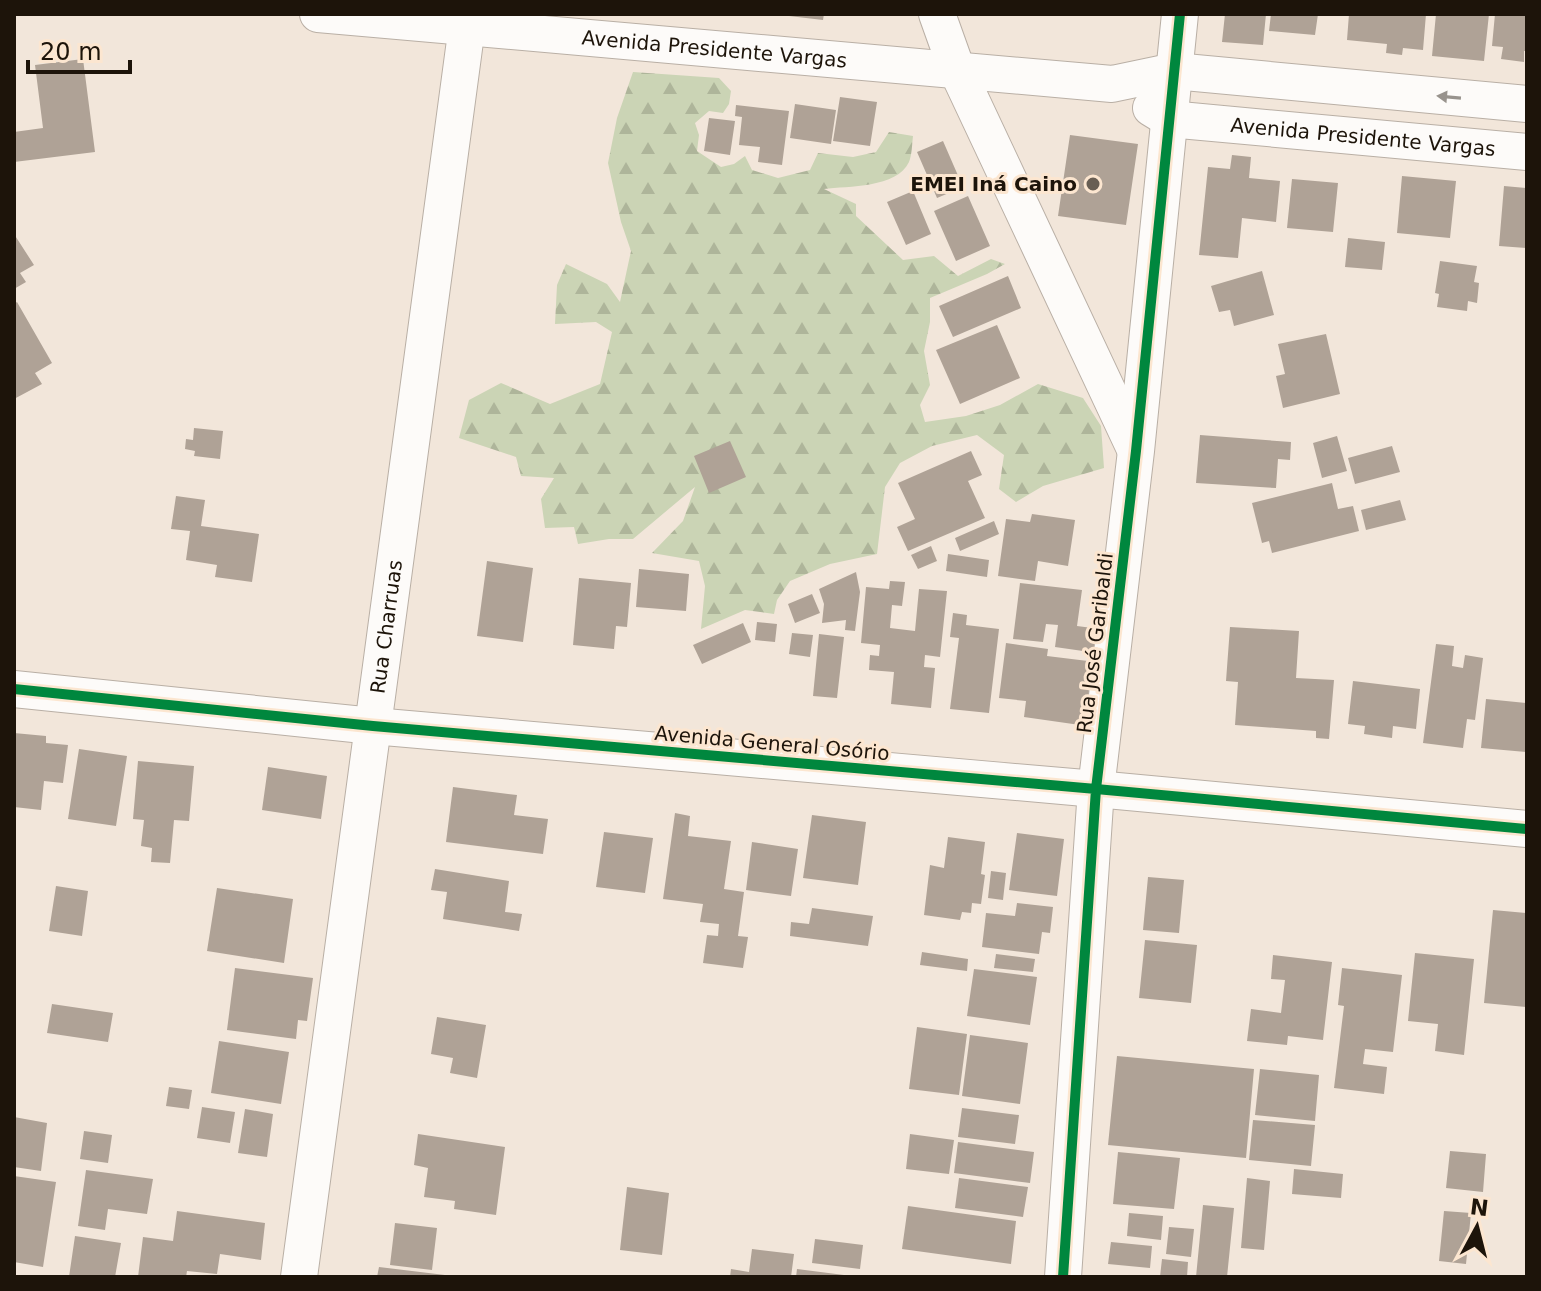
<svg xmlns="http://www.w3.org/2000/svg" width="1541" height="1291" font-family="'DejaVu Sans',sans-serif">
<style>
.forest{fill:url(#forest-firs)}
.building{fill:#afa296}
.lines{fill:none;stroke-linecap:round;stroke-linejoin:round}
.street-casing{stroke:#b9afa5;stroke-width:38}
.street{stroke:#fdfbf9;stroke-width:36}
.cycleway-casing{stroke:#fce6d0;stroke-width:15}
.cycleway{stroke:#00873e;stroke-width:10}
.oneway{fill:#98938d}
.poi-dot{fill:#685e53;stroke:#fce6d0;stroke-width:3}
.labels{text-anchor:middle;dominant-baseline:central;stroke-width:6;stroke-linejoin:round;paint-order:stroke}
.street-label{font-size:20px;fill:#1d140a;stroke:#fce6d0}
.poi-label{font-size:20px;font-weight:bold;fill:#1d140a;stroke:#fce6d0;text-anchor:end}
</style>
<defs>
<pattern id="forest-firs" width="22" height="20" patternUnits="userSpaceOnUse" patternTransform="scale(2)"><rect width="22" height="20" fill="#cbd4b5"/><path d="M5 1l3.5 6h-7zM16 11l3.5 6h-7z" fill="#aeb59a"/></pattern>
</defs>
<rect width="100%" height="100%" fill="#f2e6da"/>
<path class="forest" d="M633 72 719 78 731 91 729 104 723 113 709 111 695 123 699 135 697 151 721 167 734 164 745 156 752 170 778 178 810 170 818 153 853 157 876 152 889 132 913 136C912 144 912 155 909 162 897 188 848 186 824 189L856 204V216L903 260 934 256 958 276 991 259 1005 264 987 274 930 298V322L924 351 930 385 920 405 925 422 966 416 1000 405 1038 384 1083 398 1101 426 1104 468 1043 486 1016 502 999 489 1004 455 977 435 932 446 900 463 885 487 877 554 830 564 790 581 777 600 774 614 745 610 701 629 705 586 699 561 652 553 683 521 695 487 633 539H609L578 544 574 527 545 528 541 499 554 478 521 476 516 457 459 438 469 400 501 383 550 404 600 384 612 332 596 322 555 324 557 285 566 264 607 284 620 302 631 251 621 222 608 163 617 118Z"/>
<path class="building" d="M790 14H824L823 20 789 16Z
M1225 14H1266L1263 45 1222 42Z
M1271 14H1318L1315 35 1269 31Z
M1349 14H1426L1423 50 1403 48 1402 55 1386 53 1387 44 1347 40Z
M1436 14H1489L1484 61 1432 56Z
M1495 14H1527V51H1524V62L1501 59 1503 47 1492 46Z
M83 59 95 152 14 162V132L43 128 35 65Z
M840 97 877 102 870 146 833 141Z
M795 104 836 110 831 144 790 138Z
M736 105 789 111 782 165 758 162 760 147 739 145 742 117 735 116Z
M709 118 735 121 730 155 704 151Z
M1070 135 1138 144 1126 225 1058 216Z
M943 141 963 187 937 198 917 152Z
M1232 155 1251 157 1249 178 1280 181 1276 222 1242 218 1238 258 1199 255 1208 167 1230 169Z
M1402 176 1456 181 1450 238 1397 233Z
M1292 179 1338 183 1333 232 1287 228Z
M1504 186 1527 188V248L1499 246Z
M913 191 931 234 906 245 887 202Z
M968 196 990 246 956 261 934 211Z
M14 234 34 265 20 273 26 282 14 289Z
M1348 238 1385 242 1382 270 1345 267Z
M1440 261 1477 266 1474 282 1479 283 1477 303 1468 301 1467 311 1437 307 1439 294 1435 293Z
M1262 271 1274 315 1234 326 1230 310 1219 312 1211 286Z
M1008 276 1021 308 953 337 939 306Z
M17 302 52 363 35 373 42 384 14 399V304Z
M997 325 1020 378 960 404 936 350Z
M1326 334 1340 394 1283 408 1276 376 1285 374 1278 344Z
M194 428 223 431 220 459 194 456 195 451 185 449 186 439 193 440Z
M1200 435 1291 442 1290 460 1278 459 1276 488 1196 483Z
M1337 436 1347 471 1322 478 1313 443Z
M730 441 746 477 709 493 694 456Z
M1392 446 1400 472 1355 484 1348 458Z
M971 451 982 475 968 481 985 518 908 551 897 527 915 519 898 483Z
M1332 483 1338 509 1353 506 1359 531 1272 553 1269 541 1262 543 1252 503Z
M176 496 205 500 201 526 259 534 252 582 215 577 217 565 186 560 190 531 171 529Z
M1400 500 1406 520 1366 530 1361 510Z
M1032 514 1075 520 1068 566 1038 561 1035 581 998 576 1006 519 1030 522Z
M994 521 999 534 960 551 955 538Z
M931 546 937 561 918 569 911 555Z
M948 554 989 560 987 577 946 571Z
M487 561 533 568 523 642 477 636Z
M639 569 689 574 686 611 636 607Z
M856 572 860 592 855 631 845 630 846 620 822 623 824 604 819 589Z
M579 578 631 583 627 627 616 626 614 649 573 645Z
M890 581 905 582 902 606 892 605 890 628 915 631 919 589 947 591 940 657 925 655 924 667 935 668 931 708 891 704 894 672 869 670 870 655 879 656 880 645 861 643 866 587 889 589Z
M1020 583 1082 590 1077 626 1100 629 1097 653 1055 647 1058 625 1046 624 1043 642 1013 639Z
M812 594 820 613 795 623 788 604Z
M953 613 967 615 966 625 999 629 989 713 950 709 959 638 950 637Z
M757 622 777 624 775 642 755 640Z
M743 623 751 642 702 664 693 645Z
M1230 627 1299 631 1296 678 1334 680 1329 739 1316 738V731L1235 725 1238 682 1226 681Z
M792 633 813 635 810 657 789 654Z
M819 634 844 637 837 698 813 696Z
M1006 643 1048 649 1047 656 1096 662 1087 726 1024 717 1026 701 999 698Z
M1436 644 1454 646 1452 666 1463 668 1465 655 1483 658 1475 720 1467 719 1463 748 1423 743Z
M1353 681 1420 689 1416 729 1393 726 1392 738 1364 734 1365 726 1348 724Z
M1486 699 1527 703V752L1481 748Z
M14 733 46 736V743L68 745 63 783 44 781 41 810 14 807Z
M79 749 127 756 116 826 68 819Z
M138 761 194 766 189 821 174 820 170 863 151 862 152 848 141 846 144 820 133 819Z
M268 767 327 776 321 819 262 810Z
M453 787 517 795 514 815 548 819 543 854 446 842Z
M675 813 690 816 688 836 731 841 724 889 744 892 738 936 748 937 743 968 703 963 707 935 718 936 719 924 700 922 703 904 663 899Z
M812 815 866 822 858 885 803 878Z
M604 832 653 838 645 893 596 887Z
M1017 833 1064 839 1057 896 1009 890Z
M948 837 985 842 981 874 985 875 981 904 972 903 971 913 962 912 960 920 924 915 930 865 944 868Z
M752 842 798 849 791 896 746 890Z
M435 869 509 881 505 912 522 914 519 931 443 919 447 892 431 890Z
M991 871 1006 873 1003 900 988 898Z
M1148 877 1184 880 1179 933 1143 930Z
M56 886 88 891 82 936 49 931Z
M217 888 293 899 284 963 207 951Z
M1017 903 1053 907 1050 933 1042 932 1039 954 982 947 986 913 1015 916Z
M812 908 873 916 868 946 790 936 791 922 809 924Z
M1493 910 1527 913V1007L1484 1003Z
M1145 940 1197 945 1191 1003 1139 998Z
M922 952 968 959 967 971 920 965Z
M1415 953 1474 959 1464 1055 1435 1051 1438 1024 1408 1021Z
M996 954 1035 959 1033 972 994 968Z
M1273 955 1332 962 1323 1040 1288 1036 1287 1045 1247 1041 1251 1009 1281 1013 1285 980 1271 979Z
M235 968 313 978 307 1021 298 1020 296 1039 227 1030Z
M1342 968 1402 975 1393 1052 1365 1049 1363 1064 1387 1067 1384 1094 1334 1088 1344 1006 1338 1005Z
M974 969 1037 977 1030 1025 967 1016Z
M52 1004 113 1013 108 1042 47 1033Z
M437 1017 486 1025 477 1078 450 1073 453 1058 431 1054Z
M917 1027 967 1034 959 1095 909 1089Z
M970 1035 1028 1043 1020 1104 962 1096Z
M219 1041 289 1052 281 1104 211 1093Z
M1117 1056 1254 1069 1246 1158 1108 1145Z
M1260 1069 1319 1075 1315 1121 1255 1115Z
M169 1087 192 1090 189 1109 166 1106Z
M202 1107 235 1112 230 1143 197 1138Z
M962 1108 1019 1115 1015 1144 958 1137Z
M245 1109 273 1114 267 1157 238 1153Z
M14 1117 47 1123 41 1171 14 1167Z
M1253 1120 1315 1125 1311 1166 1249 1160Z
M84 1131 112 1135 108 1163 80 1159Z
M418 1134 505 1147 496 1215 454 1209 455 1201 424 1197 428 1168 414 1165Z
M910 1134 954 1140 949 1174 906 1169Z
M958 1142 1034 1152 1030 1183 954 1173Z
M1450 1151 1486 1154 1483 1192 1446 1188Z
M1118 1152 1180 1158 1174 1209 1113 1204Z
M1294 1169 1343 1174 1341 1198 1292 1194Z
M86 1170 153 1179 147 1214 108 1209 105 1230 78 1226Z
M14 1176 56 1182 43 1267 14 1262Z
M959 1178 1028 1187 1023 1217 955 1208Z
M1247 1178 1270 1181 1264 1250 1241 1248Z
M627 1187 669 1193 662 1255 620 1250Z
M1203 1205 1234 1208 1227 1277H1196Z
M908 1206 1016 1221 1011 1264 902 1249Z
M177 1211 265 1223 261 1260 220 1254 217 1274 187 1271 186 1277H138L143 1237 173 1241Z
M1444 1211 1471 1213 1466 1264 1439 1261Z
M1129 1213 1163 1216 1161 1240 1127 1236Z
M395 1223 437 1228 432 1270 390 1265Z
M1169 1227 1194 1229 1191 1257 1166 1254Z
M75 1236 121 1243 115 1277H69Z
M815 1239 863 1245 860 1269 812 1263Z
M1111 1242 1152 1246 1150 1268 1108 1264Z
M752 1249 794 1254 791 1277H730L731 1269 749 1272Z
M1162 1259 1188 1262 1187 1277H1160Z
M379 1267 445 1275V1277H377Z
M797 1269 844 1275V1277H796Z"/>
<g class="lines">
<defs>
<g id="street">
<path id="s1" d="M318 14 1112 84 1174 71 1527 104"/>
<path d="M937 14 957 70 1135 449"/>
<path id="s2" d="M1151 108 1169 119 1527 152"/>
<path d="M14 689 373 726 1096 789 1527 829"/>
<path id="s3" d="M299 1277 467 26"/>
<path d="M1063 1277 1096 789 1136 451 1180 14"/>
</g>
</defs>
<use href="#street" class="street-casing"/>
<use href="#street" class="street"/>
<defs>
<path id="cycleway" d="M14 689 373 726 1096 789 1527 829
M1063 1277 1096 789 1136 451 1180 14"/>
</defs>
<use href="#cycleway" class="cycleway-casing"/>
<use href="#cycleway" class="cycleway"/>
</g>
<defs><path id="oneway-solid" d="M-6-.8H1V-3.2L6.5 0L1 3.2V.8H-6Z" transform="scale(2)"/></defs>
<use class="oneway" href="#oneway-solid" transform="translate(1449 97) rotate(-175)"/>
<circle class="poi-dot" cx="1093" cy="184" r="8"/>
<g class="labels">
<g class="street-label">
<text stroke="none"><textPath href="#s1" startOffset="398">Avenida Presidente Vargas</textPath></text>
<text stroke="none"><textPath href="#s2" startOffset="216">Avenida Presidente Vargas</textPath></text>
<text stroke="none"><textPath href="#s3" startOffset="656">Rua Charruas</textPath></text>
<text transform="translate(1095 643) rotate(-83)">Rua José Garibaldi</text>
<text transform="translate(772 743) rotate(5)">Avenida General Osório</text>
</g>
<g class="poi-label">
<text x="1077" y="184">EMEI Iná Caino</text>
</g>
</g>
<rect width="1541" height="1291" fill="none" stroke="#1d140a" stroke-width="32"/>
<g transform="translate(1477 1227) rotate(7)" stroke="#fce6d0" stroke-width="6" paint-order="stroke">
<path d="M0-6L14 30L0 20L-14 30Z" fill="#1d140a"/>
<text y="-12" font-size="22" font-weight="bold" text-anchor="middle" fill="#1d140a">N</text>
</g>
<path d="M28 60v12h102v-12" fill="none" stroke="#1d140a" stroke-width="4"/>
<text x="40" y="60" font-size="24" fill="#1d140a" stroke="#fce6d0" stroke-width="6" paint-order="stroke">20 m</text>
</svg>
